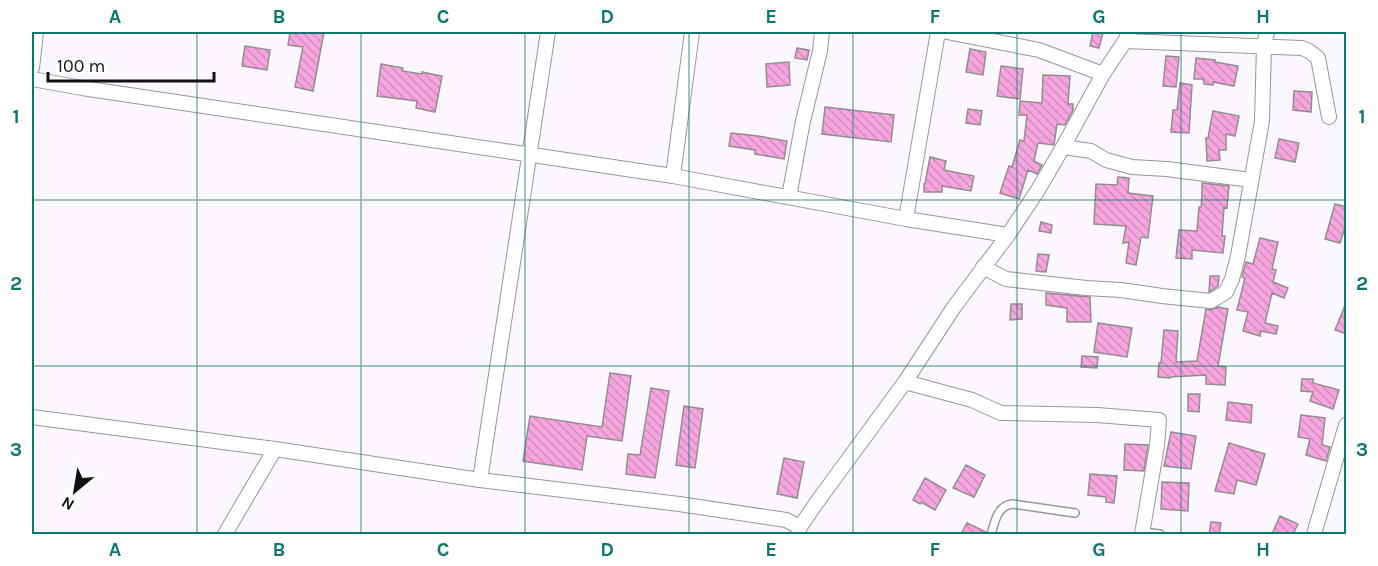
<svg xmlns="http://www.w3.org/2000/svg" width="1378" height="566" font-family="Karla,sans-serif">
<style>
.building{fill:url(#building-back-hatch);stroke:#938d91;stroke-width:1.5}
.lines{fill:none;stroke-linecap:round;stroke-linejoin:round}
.service-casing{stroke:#99959b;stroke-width:10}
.minor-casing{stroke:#99959b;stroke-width:16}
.service{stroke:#fff;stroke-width:7}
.minor{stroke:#fff;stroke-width:14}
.grid{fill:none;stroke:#0f766e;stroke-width:1.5;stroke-opacity:0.55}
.neatline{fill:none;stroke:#0f766e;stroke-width:2}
.grid-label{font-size:20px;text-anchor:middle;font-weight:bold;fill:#0f766e}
</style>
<defs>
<pattern id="building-back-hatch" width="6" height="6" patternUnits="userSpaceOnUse" patternTransform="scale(1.5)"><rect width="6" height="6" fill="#f7a5df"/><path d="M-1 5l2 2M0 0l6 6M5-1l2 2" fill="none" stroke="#d38dbe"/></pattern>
</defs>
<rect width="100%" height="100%" fill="#fcf7fe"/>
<path class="building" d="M290 32H324L313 91 295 87 303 47 288 45Z
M1093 32H1103L1099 48 1090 46Z
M245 46 270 50 267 70 242 66Z
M797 48 809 50 807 60 795 58Z
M970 49 986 52 983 75 966 72Z
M1166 56 1179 57 1176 87 1163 86Z
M1196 58 1215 60V62L1238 66 1234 86 1213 82V85L1204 84 1203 79H1194Z
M789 62 790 85 767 87 766 64Z
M381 64 403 68 402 71 422 74V72L442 76 435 112 416 108 417 101 377 96Z
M1001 66 1023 69 1020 99 997 96Z
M1043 75 1070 76 1068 104H1073V110L1065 125 1057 124 1054 145 1038 143 1034 161 1042 165 1037 174 1028 170 1019 199 1000 193 1009 166 1012 167 1020 140 1024 141 1027 115H1019L1020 101 1042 103Z
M1180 83 1192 85 1189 133 1171 132 1173 110H1177Z
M1294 91 1312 92 1311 112 1293 110Z
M825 107 894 115 891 142 822 134Z
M968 109 982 111 980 125 966 123Z
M1213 111 1239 116 1235 136 1226 134V150H1219L1220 160 1207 161 1206 138H1208Z
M731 133 758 136 787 141 784 159 755 154V150L729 146Z
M1279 139 1299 143 1295 162 1275 158Z
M930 157 946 161 944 170 974 176 971 191 942 186V192H924V184H925Z
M1118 177 1129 178 1128 193 1153 196 1148 238 1141 237 1136 265 1126 263 1129 242 1123 243 1126 226 1094 224 1096 184 1117 185Z
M1202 183 1229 186 1227 208 1224 207 1222 236H1225L1223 253 1192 250V259L1176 258 1179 230 1197 231 1199 207H1201L1202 196Z
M1335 204 1347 207V221L1340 243 1325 239Z
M1041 222 1052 225 1051 233 1039 231Z
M1260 238 1278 242 1272 269 1276 270 1273 282 1288 288 1284 298 1272 293 1265 323 1278 326 1276 334 1261 331 1260 336 1243 331 1248 312 1237 310 1245 278 1242 277 1246 262 1253 264Z
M1038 254 1049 255 1046 272 1036 271Z
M1210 276H1219L1218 286 1209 292Z
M1046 293 1090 297 1091 322H1067V308L1046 305Z
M1346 303H1347V334L1335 330Z
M1011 304H1022V319L1010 320Z
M1218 307 1228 309 1218 366 1226 367 1225 385 1206 384V375L1170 377V378L1158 377 1159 363H1161L1164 330 1178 331 1176 362 1197 361 1206 309 1211 310Z
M1098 323 1132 328 1127 357 1094 352Z
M1082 356 1098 357 1097 368 1081 367Z
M610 373 631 376 622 441 587 436 582 470 523 461 530 416 602 427Z
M1302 379H1313V383L1339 390 1333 409 1310 401 1313 392 1301 391Z
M651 388 669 391 655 478 626 474 628 454 640 455Z
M1188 394H1200L1199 412 1188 411Z
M1228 402 1252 405 1251 423 1226 420Z
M684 406 703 409 695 468 676 465Z
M1301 415 1325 418 1322 445 1330 447 1326 461 1306 455 1310 439 1298 437Z
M1171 432 1196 436 1191 469 1164 466Z
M1229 443 1265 454 1256 485 1237 480 1234 494 1215 491Z
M1125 444 1148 445 1144 471 1124 470Z
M784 458 804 462 797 498 777 494Z
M966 465 985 475 974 497 953 488Z
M1090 474 1117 476 1114 503 1106 502V497L1088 495Z
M925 478 946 490 935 510 921 502 920 504 913 500Z
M1162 482 1189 483 1188 511 1161 509Z
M1280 516 1298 524 1293 534H1272Z
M1211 522 1221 523 1219 534H1209Z
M967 523 986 532 985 534H961Z"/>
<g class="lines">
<defs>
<path id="service" d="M1143 532 1160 534
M991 534C995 522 997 506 1012 504L1075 513"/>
<path id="minor" d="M947 32 1039 50 1103 74
M1125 41 1302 48 1309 51 1318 58 1329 117
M32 68 36 32
M32 79 82 88 673 176 906 219 1008 235
M1063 147 1091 151 1106 160 1132 167 1167 169 1251 180
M673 176 692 32
M789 197 803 121 820 51 822 32
M906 219 938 32
M983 267 1006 279 1086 288 1121 290 1162 296 1211 301 1226 292 1232 279 1238 256 1262 121 1264 46 1267 32
M905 382 972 400 1001 413 1097 415 1159 420 1157 446 1142 534
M32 417 275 449 480 480 679 504 786 520 800 527
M480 480 548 32
M225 534 275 449
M798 534 800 527 817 502 905 382 954 307 1008 235 1038 190 1063 147 1103 74 1125 41 1129 32
M1314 534 1346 425"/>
</defs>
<use href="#service" class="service-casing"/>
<use href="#minor" class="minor-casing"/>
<use href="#service" class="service"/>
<use href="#minor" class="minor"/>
</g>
<path class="grid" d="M197 32V534M361 32V534M525 32V534M689 32V534M853 32V534M1017 32V534M1181 32V534M32 200H1346M32 366H1346"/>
<rect width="1378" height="566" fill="none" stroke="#ffffff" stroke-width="66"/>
<g transform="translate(75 491) rotate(210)" stroke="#ffffff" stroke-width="4.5" paint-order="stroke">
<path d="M0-4.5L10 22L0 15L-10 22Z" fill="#121012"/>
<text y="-9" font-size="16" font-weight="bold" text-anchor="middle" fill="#121012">N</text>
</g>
<path d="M48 72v9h166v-9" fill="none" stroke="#121012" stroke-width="3"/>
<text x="57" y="72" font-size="18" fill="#121012" stroke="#ffffff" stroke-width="4.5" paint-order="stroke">100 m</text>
<rect x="33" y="33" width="1312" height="500" class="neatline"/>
<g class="grid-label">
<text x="115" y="23">A</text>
<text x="279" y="23">B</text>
<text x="443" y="23">C</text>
<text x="607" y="23">D</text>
<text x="771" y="23">E</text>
<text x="935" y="23">F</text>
<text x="1099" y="23">G</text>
<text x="1263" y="23">H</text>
<text x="16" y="123">1</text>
<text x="1362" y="123">1</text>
<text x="16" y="290">2</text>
<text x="1362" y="290">2</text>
<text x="16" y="456">3</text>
<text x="1362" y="456">3</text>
<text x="115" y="556">A</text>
<text x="279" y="556">B</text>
<text x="443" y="556">C</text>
<text x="607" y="556">D</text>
<text x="771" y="556">E</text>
<text x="935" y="556">F</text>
<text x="1099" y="556">G</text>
<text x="1263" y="556">H</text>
</g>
</svg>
